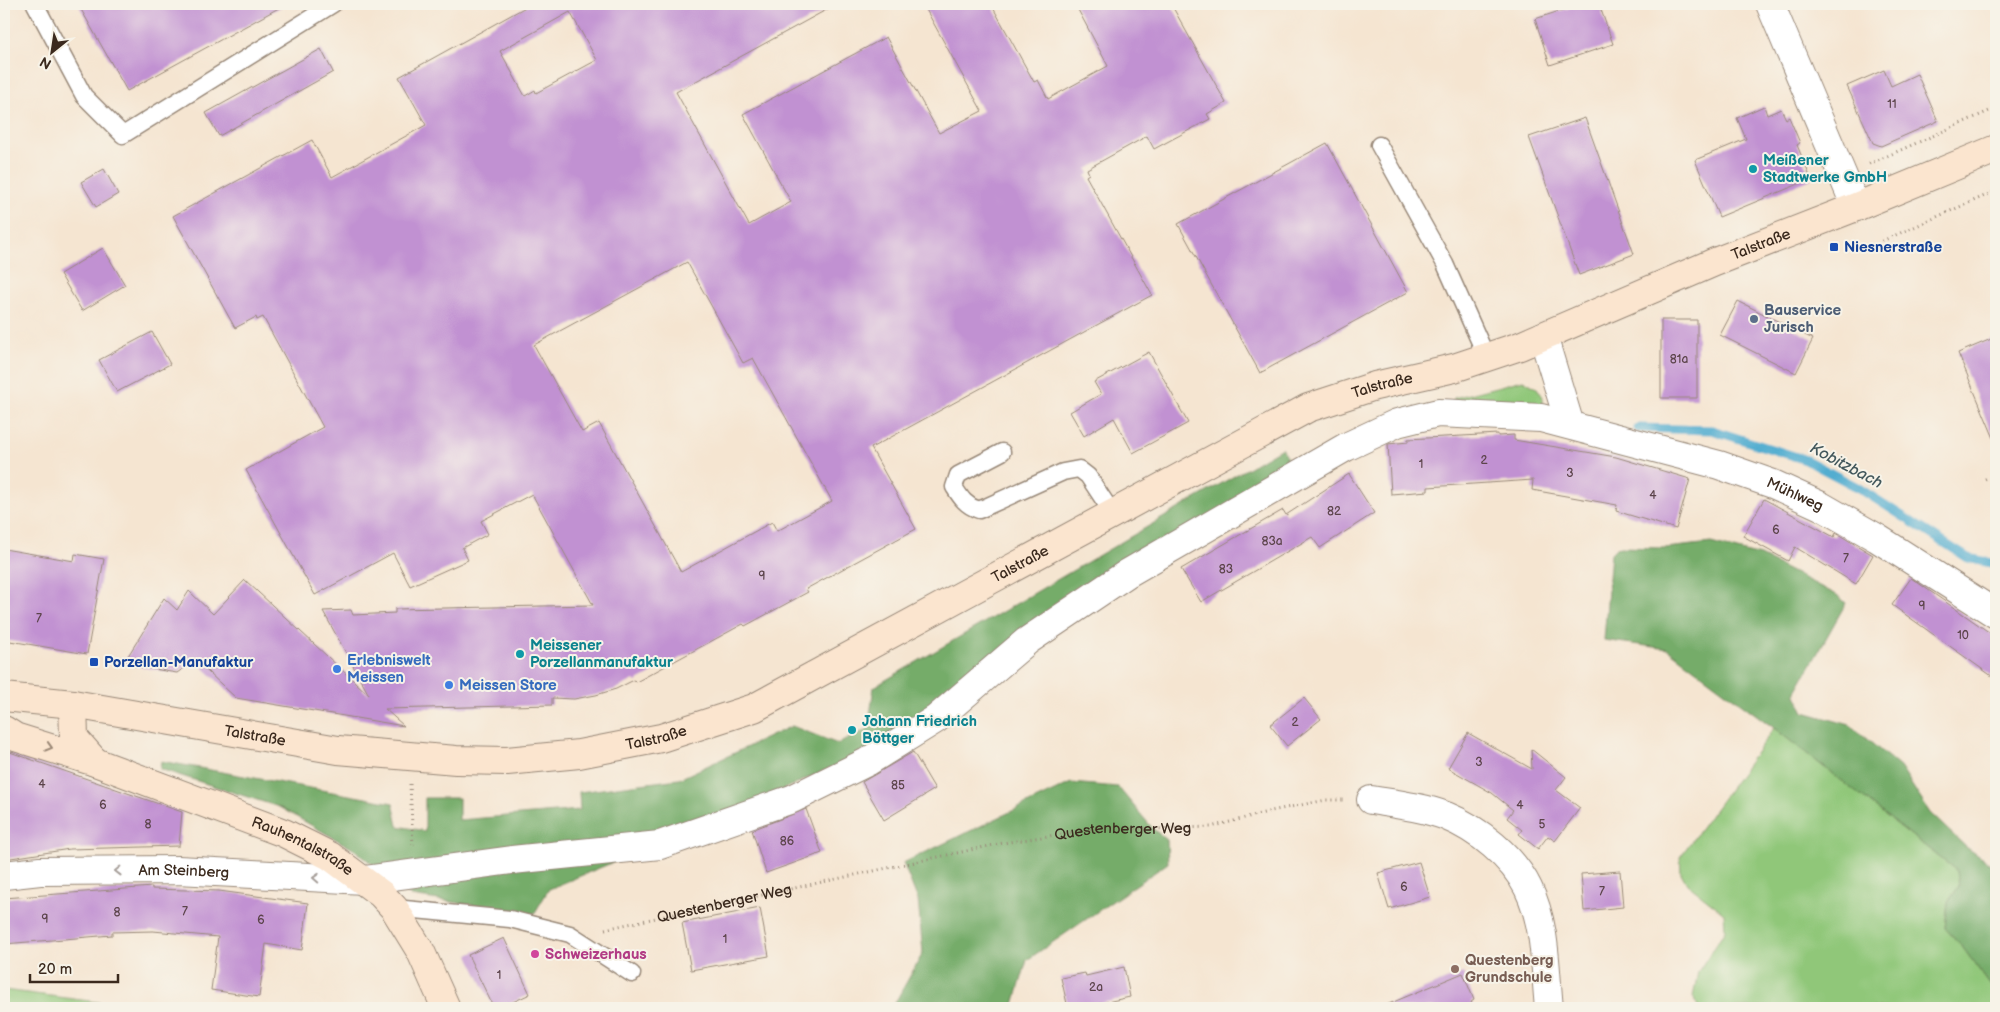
<svg xmlns="http://www.w3.org/2000/svg" width="2000" height="1012" font-family="'Balsamiq Sans',sans-serif">
<style>
.green{fill:#90c779;stroke:#66784c}
.forest{fill:#74ac69;stroke:#586b44}
.lines{fill:none;stroke-linecap:round;stroke-linejoin:round}
.stream{stroke:#52add0;stroke-width:9}
.building{fill:#c191d2;fill-rule:evenodd}
.lane-casing{stroke:#988878;stroke-width:19}
.street-casing{stroke:#988878;stroke-width:30}
.secondary-casing{stroke:#988878;stroke-width:30}
.path{stroke:#988878;stroke-width:3;stroke-dasharray:1 4;stroke-linecap:butt}
.lane{stroke:#fff;stroke-width:16}
.street{stroke:#fff;stroke-width:28}
.secondary{stroke:#fbe5cf;stroke-width:28}
.oneway{stroke:#9b8876}
.oneway2{stroke:#a79f9a}
.culture-dot{fill:#0f9aa8;stroke:#f7f3e8;stroke-width:2}
.transit-dot{fill:#1a4fb4;stroke:#f7f3e8;stroke-width:2}
.service-dot{fill:#5c6f8a;stroke:#f7f3e8;stroke-width:2}
.shop-dot{fill:#3f7fe0;stroke:#f7f3e8;stroke-width:2}
.hotel-dot{fill:#d1479c;stroke:#f7f3e8;stroke-width:2}
.education-dot{fill:#8d6e63;stroke:#f7f3e8;stroke-width:2}
.labels{text-anchor:middle;dominant-baseline:central;stroke-width:4;stroke-linejoin:round;paint-order:stroke}
.number-label{font-size:12px;fill:#5c444b}
.culture-label{font-size:15px;font-weight:bold;fill:#0d838f;stroke:#f7f3e8;text-anchor:start}
.street-label{font-size:15px;fill:#3b2a1e;stroke:#f7f3e8}
.transit-label{font-size:15px;font-weight:bold;fill:#164399;stroke:#f7f3e8;text-anchor:start}
.service-label{font-size:15px;font-weight:bold;fill:#4e5e75;stroke:#f7f3e8;text-anchor:start}
.shop-label{font-size:15px;font-weight:bold;fill:#366cbe;stroke:#f7f3e8;text-anchor:start}
.hotel-label{font-size:15px;font-weight:bold;fill:#b23c85;stroke:#f7f3e8;text-anchor:start}
.education-label{font-size:15px;font-weight:bold;fill:#785e54;stroke:#f7f3e8;text-anchor:start}
.water-label{font-size:16px;font-style:italic;fill:#43585c;stroke:#f7f3e8}
</style>
<rect width="100%" height="100%" fill="#f7f3e8"/>
<filter id="ink" filterUnits="userSpaceOnUse"><feTurbulence type="fractalNoise" baseFrequency=".02" numOctaves="2"/><feDisplacementMap in="SourceGraphic" scale="10" xChannelSelector="R" yChannelSelector="G"/><feConvolveMatrix kernelMatrix="1 2 1 2 8 2 1 2 1" color-interpolation-filters="sRGB"/></filter>
<filter id="wash" filterUnits="userSpaceOnUse"><feTurbulence type="fractalNoise" baseFrequency=".0096" numOctaves="4" result="noise"/><feDisplacementMap in="SourceGraphic" scale="20" xChannelSelector="R" yChannelSelector="G"/><feGaussianBlur stdDeviation="1.12" result="paint"/><feColorMatrix in="noise" values="0 0 0 0 0 0 0 0 0 0 0 0 0 0 0 0 0 1.4 0 .05"/><feComposite in="paint" operator="in"/></filter>
<g filter="url(#wash)">
<rect width="100%" height="100%" fill="#f5e5d1"/>
<path class="green" d="M1523 380 1537 388 1543 397 1541 407 1454 401V398Z
M1774 728 1957 871 1959 886 1948 902 1945 928 1961 945 1996 993V1008H1699L1693 997 1698 972 1725 930 1724 913 1687 884 1681 873 1680 857Z
M4 990 144 1008H4Z"/>
<path class="forest" d="M1282 448 1290 464 906 733 743 808 549 889 534 914 411 896 355 850 279 807 160 769 161 761 393 803 398 826 425 831V798H459V820L580 810 579 792 679 779 792 726 838 744 868 729 874 687Z
M1711 543 1760 556 1837 595 1846 603 1795 693 1804 712 1850 725 1900 767 1930 813 1966 847 1996 868V993L1961 945 1945 928 1948 902 1959 886 1957 871 1774 728 1668 649 1604 640 1611 553 1617 547 1666 548Z
M1071 783 1118 787 1153 829 1167 840 1168 863 1027 960 1013 1008H892L923 953 918 900 903 863Z"/>
<g class="lines">
<path class="stream" d="M1638 428 1712 430 1806 460 1857 487 1968 558 1996 564"/>
</g>
<g id="blocks">
<path class="building" d="M78 4H286L127 91Z
M531 4H837L676 92 749 225 791 202 743 114 886 37 939 133 982 111 923 4H991L1034 82 1038 80 1048 99 1108 66 1075 4H1171L1226 103 1207 114 1210 119 1154 149 1147 136 1087 169 1089 174 1086 176 1152 295 871 448 916 529 806 589 808 592 745 626 743 624 636 682 634 680 616 689 596 695 574 699 552 698V705L385 709 404 726 236 698 195 660 177 673 123 664 164 598 177 610 189 591 213 614 245 580 369 695 323 611 351 610 353 615 395 613V609L593 605 532 494 481 521 488 534 462 548 468 560 450 568 410 586 393 553 315 595 246 470 323 427 263 317 257 320 256 317 235 328 173 216 312 140 332 177 426 125 399 77ZM570 12 597 60 536 93 535 90 525 96 500 51ZM687 262 743 363 753 358 832 501 777 531 772 522 681 572 599 423 582 432 534 345Z
M1581 4H1599L1613 44 1550 65 1535 19Z
M321 49 333 72 219 136 206 113Z
M1884 70 1891 86 1917 74 1938 121 1881 146 1873 143 1847 86Z
M1764 106 1767 115 1781 109 1786 119 1789 117 1800 143 1797 145 1811 179 1719 217 1695 160 1746 139 1737 118Z
M1585 118 1634 254 1579 275 1529 137Z
M1327 143 1408 292 1260 373 1178 224Z
M104 169 118 194 96 207 81 182Z
M103 248 125 285 82 311 60 274Z
M1738 301 1813 339 1796 373 1720 335Z
M1661 320H1697V398H1661Z
M152 332 170 364 117 392 99 360Z
M1996 337V443L1958 353Z
M1149 352 1188 423 1133 453 1114 418 1084 436 1070 412 1101 394 1094 382Z
M1498 434V436L1514 435V440L1616 457 1690 479 1676 529 1616 511 1617 505 1532 490 1533 480 1428 487V491L1391 494 1388 444 1408 442V439Z
M1349 474 1374 513 1320 548 1312 537 1201 602 1181 569 1283 510 1286 515Z
M1764 499 1834 537 1836 533 1873 555 1856 584 1795 547 1788 561 1743 536Z
M4 549 74 561 75 554 104 559 87 654 4 640Z
M1911 578 1996 637V679L1892 605Z
M1304 698 1321 719 1287 746 1270 725Z
M1468 733 1532 769 1531 749 1566 777 1556 790 1580 808 1555 841 1548 836 1538 849 1519 834 1522 830 1507 818 1513 810 1492 793 1448 768Z
M4 750 182 812 179 846 70 849 4 859Z
M913 752 935 789 884 820 862 782Z
M806 809 822 853 766 873 752 830Z
M1419 862 1430 897 1389 909 1378 873Z
M1620 871 1623 907 1584 911 1581 874Z
M152 887V889L219 891 308 903 302 950 266 944 259 997 211 990 218 937 153 931 112 932V935L4 944V898Z
M760 908 769 956 691 970 682 923Z
M504 938 530 994 500 1008H494L468 955Z
M1124 967 1130 997 1079 1008H1068L1061 978 1085 973 1086 976Z
M1463 973 1474 1000 1471 1002 1474 1008H1379Z"/>
</g>
</g>
<g filter="url(#ink)">
<use href="#blocks" fill-opacity="0" stroke="#988878" stroke-width="1"/>
<g class="lines">
<defs>
<path id="lane" d="M35 4 84 96 123 135 333 4
M1379 145 1445 264 1487 358
M1002 452 958 475 954 487C961 498 966 506 979 510L1063 472 1079 469 1088 476 1113 514
M394 908 510 919 570 934 632 974"/>
<g id="street">
<path d="M1770 4 1856 207"/>
<path d="M1543 336 1570 425"/>
<path d="M1371 800C1396 804 1422 807 1446 816 1478 829 1513 857 1528 888 1546 924 1545 969 1549 1008"/>
<path id="s2" d="M4 875 40 871 178 870 364 880 512 860 660 845 792 799 867 762 936 719 1027 641 1128 573 1346 447 1397 423 1438 413 1541 418 1719 465 1773 484 1821 506 1877 538 1996 614"/>
</g>
<g id="secondary">
<path id="s3" d="M4 697 73 704 338 750 456 760 507 761 579 754 661 738 754 708 1308 408 1375 386 1454 368 1520 346 1715 262 1856 207 1996 149"/>
<path d="M73 704 74 738 95 762"/>
<path id="s4" d="M4 730 15 737 95 762 284 833 330 856 381 894 394 908 421 952 446 1008"/>
</g>
</defs>
<use href="#lane" class="lane-casing"/>
<use href="#street" class="street-casing"/>
<use href="#secondary" class="secondary-casing"/>
<g class="path">
<path d="M1869 164 1996 108"/>
<path d="M1882 241 1996 191"/>
<path d="M1985 479 1996 474"/>
<path d="M410 784 413 845"/>
<path id="s1" d="M605 929 1003 843 1100 828 1153 829 1211 827 1271 811 1326 800H1343"/>
</g>
<use href="#lane" class="lane"/>
<use href="#street" class="street"/>
<use href="#secondary" class="secondary"/>
</g>
<defs><path id="oneway-chevron" d="M-2-3.5L2.5 0L-2 3.5" fill="none" stroke-width="1.6" stroke-linecap="round" stroke-linejoin="round" transform="scale(1.25)"/></defs>
<use class="oneway" href="#oneway-chevron" transform="translate(49 747) rotate(17)"/>
<g class="oneway2">
<use href="#oneway-chevron" transform="translate(118 871) rotate(179)"/>
<use href="#oneway-chevron" transform="translate(316 878) rotate(-177)"/>
</g>
</g>
<g class="culture-dot">
<circle cx="1753" cy="169" r="5"/>
<circle cx="520" cy="654" r="5"/>
<circle cx="852" cy="730" r="5"/>
</g>
<g class="transit-dot">
<rect x="1829" y="242" width="10" height="10" rx="2.5"/>
<rect x="89" y="657" width="10" height="10" rx="2.5"/>
</g>
<circle class="service-dot" cx="1754" cy="319" r="5"/>
<g class="shop-dot">
<circle cx="337" cy="669" r="5"/>
<circle cx="449" cy="685" r="5"/>
</g>
<circle class="hotel-dot" cx="535" cy="954" r="5"/>
<circle class="education-dot" cx="1455" cy="969" r="5"/>
<g class="labels">
<g class="number-label">
<text x="1892" y="104">11</text>
<text x="1679" y="359">81a</text>
<text x="1484" y="460">2</text>
<text x="1421" y="464">1</text>
<text x="1570" y="473">3</text>
<text x="1653" y="495">4</text>
<text x="1334" y="511">82</text>
<text x="1776" y="530">6</text>
<text x="1272" y="541">83a</text>
<text x="1846" y="558">7</text>
<text x="1226" y="569">83</text>
<text x="762" y="576">9</text>
<text x="1922" y="606">9</text>
<text x="39" y="618">7</text>
<text x="1963" y="635">10</text>
<text x="1295" y="722">2</text>
<text x="1479" y="762">3</text>
<text x="42" y="784">4</text>
<text x="898" y="785">85</text>
<text x="103" y="805">6</text>
<text x="1520" y="805">4</text>
<text x="148" y="824">8</text>
<text x="1542" y="824">5</text>
<text x="787" y="841">86</text>
<text x="1404" y="887">6</text>
<text x="1602" y="891">7</text>
<text x="185" y="911">7</text>
<text x="117" y="912">8</text>
<text x="45" y="919">9</text>
<text x="261" y="920">6</text>
<text x="725" y="939">1</text>
<text x="499" y="975">1</text>
<text x="1096" y="987">2a</text>
</g>
<g class="culture-label">
<text x="1763" y="160">Meißener<tspan x="1763" dy="17">Stadtwerke GmbH</tspan></text>
<text x="530" y="645">Meissener<tspan x="530" dy="17">Porzellanmanufaktur</tspan></text>
<text x="862" y="721">Johann Friedrich<tspan x="862" dy="17">Böttger</tspan></text>
</g>
<g class="street-label">
<text stroke="none"><textPath href="#s3" startOffset="1874">Talstraße</textPath></text>
<text stroke="none"><textPath href="#s3" startOffset="1469">Talstraße</textPath></text>
<text stroke="none"><textPath href="#s2" startOffset="1924">Mühlweg</textPath></text>
<text stroke="none"><textPath href="#s3" startOffset="1064">Talstraße</textPath></text>
<text stroke="none"><textPath href="#s3" startOffset="254">Talstraße</textPath></text>
<text stroke="none"><textPath href="#s3" startOffset="659">Talstraße</textPath></text>
<text stroke="none"><textPath href="#s1" startOffset="528">Questenberger Weg</textPath></text>
<text stroke="none"><textPath href="#s4" startOffset="321">Rauhentalstraße</textPath></text>
<text stroke="none"><textPath href="#s2" startOffset="180">Am Steinberg</textPath></text>
<text stroke="none"><textPath href="#s1" startOffset="122">Questenberger Weg</textPath></text>
</g>
<g class="transit-label">
<text x="1844" y="247">Niesnerstraße</text>
<text x="104" y="662">Porzellan-Manufaktur</text>
</g>
<g class="service-label">
<text x="1764" y="310">Bauservice<tspan x="1764" dy="17">Jurisch</tspan></text>
</g>
<g class="shop-label">
<text x="347" y="660">Erlebniswelt<tspan x="347" dy="17">Meissen</tspan></text>
<text x="459" y="685">Meissen Store</text>
</g>
<g class="hotel-label">
<text x="545" y="954">Schweizerhaus</text>
</g>
<g class="education-label">
<text x="1465" y="960">Questenberg<tspan x="1465" dy="17">Grundschule</tspan></text>
</g>
<g class="water-label">
<text transform="translate(1846 466) rotate(28)">Kobitzbach</text>
</g>
</g>
<rect width="2000" height="1012" fill="none" stroke="#f7f3e8" stroke-width="20"/>
<g transform="translate(52 52) rotate(210)" stroke="#f7f3e8" stroke-width="4" paint-order="stroke">
<path d="M0-4L9 19L0 12L-9 19Z" fill="#3b2a1e"/>
<text y="-8" font-size="14" font-weight="bold" text-anchor="middle" fill="#3b2a1e">N</text>
</g>
<path d="M30 974v8h88v-8" fill="none" stroke="#3b2a1e" stroke-width="2.5"/>
<text x="38" y="974" font-size="15" fill="#3b2a1e" stroke="#f7f3e8" stroke-width="4" paint-order="stroke">20 m</text>
</svg>
